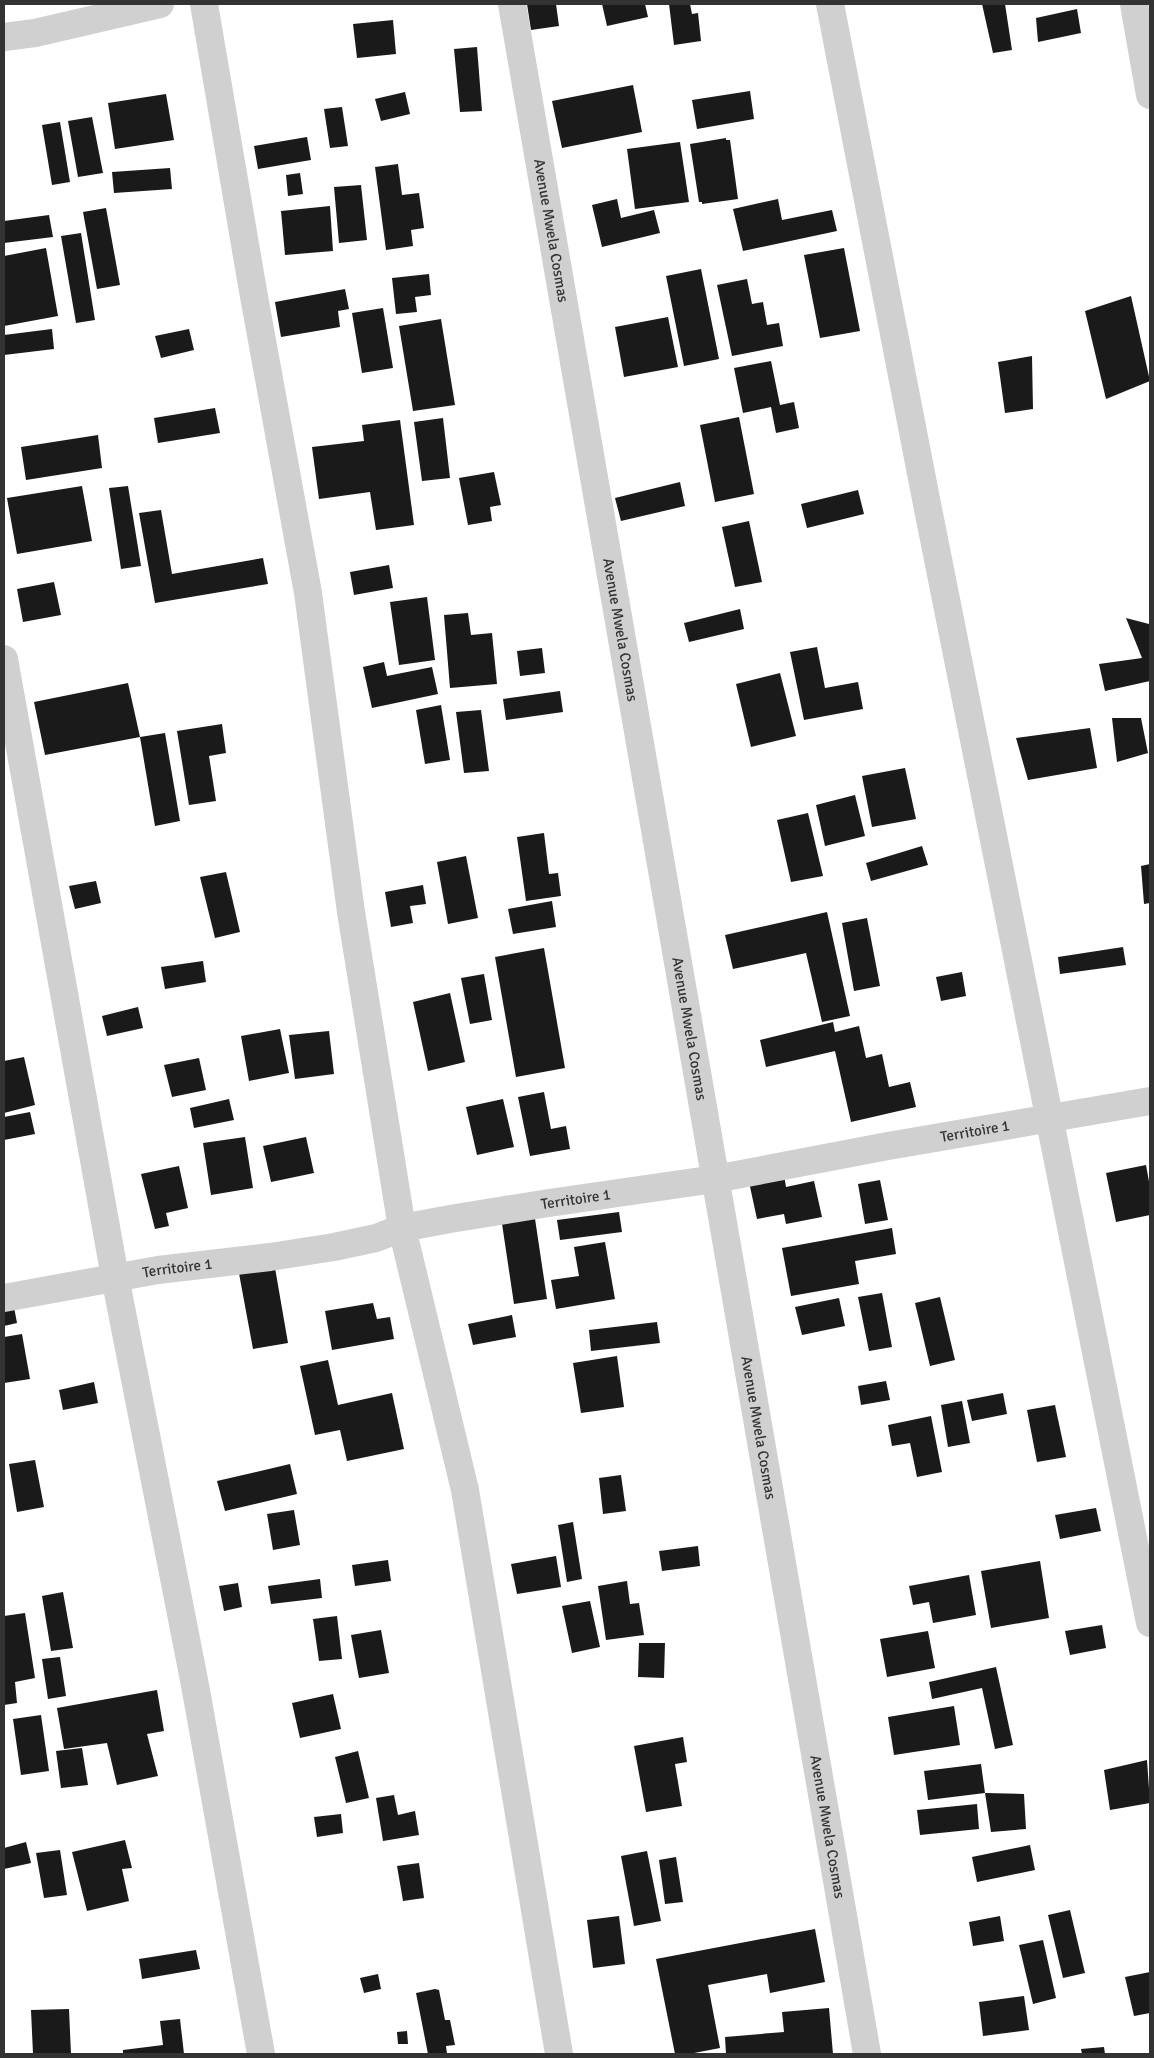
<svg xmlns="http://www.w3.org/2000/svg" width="1154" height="2058" font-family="Signika,sans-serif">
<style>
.building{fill:#1a1a1a}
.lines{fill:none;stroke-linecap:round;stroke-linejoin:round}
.street{stroke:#d0d0d0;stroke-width:28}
.labels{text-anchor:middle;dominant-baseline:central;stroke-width:5;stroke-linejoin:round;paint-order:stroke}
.street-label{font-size:15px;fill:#333;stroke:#fff}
</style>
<rect width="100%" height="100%" fill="#fff"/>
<path class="building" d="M527 4H556L559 26 531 30Z
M602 4H645L648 17 607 26Z
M669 4H690L692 14 698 13 701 41 674 45Z
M982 4H1005L1012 50 993 53Z
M1077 9 1081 33 1038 42 1036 18Z
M393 20 396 54 357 58 353 24Z
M477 47 482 111 460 112 454 49Z
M633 85 642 132 562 148 552 101Z
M750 91 754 119 697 129 692 100Z
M405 92 410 114 381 121 375 99Z
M166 94 174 140 115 149 108 103Z
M342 107 348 146 330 148 324 109Z
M92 117 103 173 78 177 68 121Z
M60 122 70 182 52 185 42 125Z
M307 137 311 160 258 169 254 146Z
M726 138V140H730L738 199 702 204V202H699L690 144Z
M680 142 689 202 635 209 627 149Z
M398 164 402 195 419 193 424 228 411 230 413 246 386 250 375 167Z
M170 168 172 189 114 193 112 172Z
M300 173 303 194 288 196 286 175Z
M361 185 367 240 339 243 334 187Z
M617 199 621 218 654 210 660 233 602 247 592 205Z
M778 199 782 220 832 210 837 231 743 251 733 209Z
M330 206 333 251 285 255 281 211Z
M106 208 120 285 97 289 83 212Z
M49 215 53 237 4 243V221Z
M81 233 95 320 76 323 61 236Z
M46 248 58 316 4 326V256Z
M844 248 860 331 820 338 804 255Z
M701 269 719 359 684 366 666 276Z
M429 274 431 295 415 297 417 312 396 314 392 278Z
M747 279 752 304 763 302 767 325 779 323 783 346 732 356 717 285Z
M345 289 349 309 338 311 340 327 281 337 275 302Z
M1131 296 1150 381 1106 399 1085 311Z
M383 308 393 368 362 373 352 313Z
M668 317 678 367 624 377 615 327Z
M441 319 455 405 413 411 399 326Z
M52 329 54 349 4 355V335Z
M189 329 194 350 161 358 155 336Z
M1032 356 1033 409 1005 413 998 362Z
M771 361 780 405 794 402 799 428 776 433 771 407 743 413 734 368Z
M215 408 220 433 158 443 154 418Z
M739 417 754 494 715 502 700 425Z
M443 418 450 478 422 481 414 422Z
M400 420 414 525 376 530 370 492 319 499 312 447 364 441 362 425Z
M98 435 102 468 26 480 21 447Z
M494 472 501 505 490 507 492 521 468 525 459 478Z
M680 482 685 506 621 521 615 498Z
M82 486 92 541 17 554 7 498Z
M128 486 141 566 121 569 109 488Z
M858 490 864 514 807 528 801 504Z
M161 510 172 574 263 558 268 584 155 603 139 513Z
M749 521 762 582 735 587 722 527Z
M389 565 393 588 354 595 350 572Z
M54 582 61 615 23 622 17 589Z
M427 597 435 660 399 665 390 602Z
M740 609 744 629 689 642 684 623Z
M468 613 471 635 492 633 497 684 450 688 444 615Z
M1126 618 1149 624 1150 681 1105 691 1099 664 1142 658Z
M817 647 825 688 858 682 863 709 804 720 790 652Z
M542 648 545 673 520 676 517 651Z
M384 662 387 676 432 667 438 694 372 708 363 667Z
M780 673 796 736 751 747 736 684Z
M128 683 140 737 45 755 34 702Z
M560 691 563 712 506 720 503 699Z
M441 705 450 760 425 764 416 710Z
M481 710 489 771 464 773 456 712Z
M1112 718H1141L1148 753 1117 762Z
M222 724 226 753 209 756 216 801 189 805 177 731Z
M1090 728 1097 768 1028 780 1016 738Z
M165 733 180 821 155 826 140 737Z
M905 768 916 819 872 827 862 776Z
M855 795 865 836 825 846 816 805Z
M808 813 823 876 791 882 777 820Z
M544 833 549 874 558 873 561 896 526 901 517 837Z
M922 846 928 865 871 881 866 863Z
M466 856 478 918 448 924 437 862Z
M1150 864V903L1144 904 1141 866Z
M226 872 240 932 215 938 200 877Z
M96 881 101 903 75 909 69 886Z
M423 885 426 904 410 906 413 923 391 927 385 892Z
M552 901 556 927 513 934 508 909Z
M827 912 850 1016 822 1022 806 953 733 969 725 935Z
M867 918 880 986 854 991 842 923Z
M1123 947 1126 965 1060 974 1058 957Z
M544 948 565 1068 516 1077 495 957Z
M203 961 206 982 165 989 161 967Z
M962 972 966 996 941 1001 936 977Z
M484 974 492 1020 470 1024 461 978Z
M450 993 465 1062 428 1071 413 1002Z
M138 1007 143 1028 107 1036 102 1016Z
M833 1022 835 1032 859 1026 866 1058 882 1054 889 1087 910 1082 916 1107 851 1122 835 1051 766 1067 760 1040Z
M280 1029 289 1073 249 1081 241 1036Z
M329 1031 334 1074 295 1079 289 1035Z
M24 1057 35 1105 4 1113V1061Z
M199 1058 206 1090 172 1097 164 1065Z
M544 1092 551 1129 566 1126 570 1149 530 1156 518 1097Z
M229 1099 234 1120 194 1128 190 1108Z
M503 1099 514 1147 477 1155 466 1107Z
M30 1112 35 1134 4 1140V1117Z
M245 1137 253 1188 211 1195 203 1143Z
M306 1137 314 1173 271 1182 263 1146Z
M1146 1165 1150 1187V1215L1116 1222 1106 1173Z
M179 1166 188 1208 166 1213 169 1226 155 1229 141 1174Z
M784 1175 786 1187 814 1181 822 1217 786 1224 784 1214 757 1219 749 1182Z
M880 1180 888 1220 865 1224 858 1184Z
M534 1212 547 1299 514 1304 501 1217Z
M619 1212 622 1232 560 1240 557 1220Z
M892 1228 896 1254 855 1261 859 1284 791 1296 782 1248Z
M605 1242 615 1299 556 1309 551 1280 579 1276 574 1247Z
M274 1262 288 1343 253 1349 238 1268Z
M882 1293 892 1347 869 1351 858 1297Z
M940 1297 955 1360 930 1366 915 1303Z
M839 1298 845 1326 802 1335 795 1307Z
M373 1303 377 1319 390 1317 394 1339 332 1350 325 1311Z
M14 1307 17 1323 4 1326V1309Z
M512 1315 516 1337 473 1345 468 1324Z
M657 1322 660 1343 591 1351 589 1330Z
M22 1334 30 1379 4 1383V1337Z
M617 1356 624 1407 581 1413 573 1363Z
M328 1360 338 1405 392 1393 404 1449 347 1461 340 1430 315 1435 300 1366Z
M886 1381 890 1400 861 1405 858 1386Z
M94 1382 98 1403 63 1410 59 1390Z
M1003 1393 1007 1414 972 1421 967 1400Z
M962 1401 970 1443 948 1447 941 1405Z
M1055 1405 1066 1457 1037 1462 1027 1410Z
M931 1416 942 1472 917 1477 910 1443 892 1446 888 1425Z
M35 1460 44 1507 17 1512 9 1464Z
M290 1464 297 1494 225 1511 217 1481Z
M621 1475 626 1511 603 1514 599 1478Z
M1096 1508 1101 1531 1060 1539 1055 1515Z
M294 1510 300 1545 273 1550 267 1514Z
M573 1522 582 1579 567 1582 558 1525Z
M698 1546 700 1566 662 1571 659 1551Z
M556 1556 561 1587 517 1594 511 1564Z
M388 1560 391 1581 355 1586 352 1565Z
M1040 1561 1049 1618 991 1628 981 1571Z
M969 1575 976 1615 933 1623 929 1602 913 1605 909 1586Z
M320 1579 322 1598 271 1604 268 1586Z
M627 1581 630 1604 639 1603 644 1635 606 1640 598 1586Z
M238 1583 242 1607 224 1611 219 1586Z
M63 1592 73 1648 51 1651 42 1596Z
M590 1601 600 1647 572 1653 562 1606Z
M25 1613 35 1678 15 1682 17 1703 4 1705V1616Z
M337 1616 342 1659 319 1661 313 1619Z
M1102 1625 1106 1648 1070 1655 1065 1631Z
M381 1630 389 1673 359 1678 351 1635Z
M928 1631 935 1668 887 1677 880 1639Z
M639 1643H665L664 1678 638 1677Z
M60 1657 66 1696 48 1699 42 1659Z
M996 1667 1013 1745 995 1749 982 1688 932 1699 929 1682Z
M157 1690 164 1731 147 1734 158 1776 117 1785 107 1743 64 1749 57 1708Z
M333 1694 341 1729 300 1738 292 1703Z
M954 1706 960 1745 894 1755 888 1717Z
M41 1715 49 1771 21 1775 13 1719Z
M683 1737 687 1762 675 1764 682 1806 646 1812 634 1746Z
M82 1748 88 1785 61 1788 56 1751Z
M358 1751 369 1798 346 1803 335 1757Z
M1147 1760 1150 1803 1110 1810 1104 1770Z
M981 1764 985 1793 928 1800 924 1771Z
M985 1793 1024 1794 1026 1829 991 1832Z
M394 1795 398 1815 415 1811 419 1835 383 1841 376 1798Z
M977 1804 979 1829 920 1835 917 1810Z
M341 1814 343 1833 317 1837 314 1817Z
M125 1840 132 1868 122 1869 129 1901 87 1911 72 1852Z
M26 1842 31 1863 4 1869V1848Z
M1030 1845 1035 1870 977 1882 972 1857Z
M60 1850 67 1895 44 1898 36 1853Z
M647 1851 661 1921 634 1926 621 1856Z
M676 1857 683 1902 665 1904 659 1860Z
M419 1863 424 1898 403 1901 397 1866Z
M1070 1910 1085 1973 1063 1978 1048 1915Z
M619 1916 625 1964 593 1968 587 1920Z
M1000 1916 1004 1941 973 1946 969 1922Z
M815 1929 825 1982 770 1993 767 1974 708 1985 720 2048 689 2054H675L656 1959Z
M1043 1940 1056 1998 1033 2004 1019 1945Z
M196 1950 200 1969 142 1979 139 1959Z
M1150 1972V2013L1134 2016 1125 1977Z
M378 1974 381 1989 364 1993 360 1978Z
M435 1989 439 1990 445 2020H450L455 2045 446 2046 447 2054H428L416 1993Z
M1024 1996 1029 2030 983 2036 979 2002Z
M829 2008 833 2054H726L725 2037 784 2032 782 2012Z
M69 2009 71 2054H33L31 2010Z
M180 2019 184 2054H123V2050L163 2045 160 2021Z
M407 2031 408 2044H398L397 2032Z
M1104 2047 1105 2054H1082L1081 2049Z"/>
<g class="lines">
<g class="street">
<path d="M204 4 253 291 308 593 351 912 402 1228 465 1490 559 2054"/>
<path id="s1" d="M512 4 867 2054"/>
<path d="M830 4 926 499 1150 1623"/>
<path d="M1134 4 1150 95"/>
<path d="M4 37 35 33 160 4"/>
<path d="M4 659 115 1277 195 1685 261 2054"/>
<path id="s2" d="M4 1298 158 1270 270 1257 334 1247 376 1238 402 1228 450 1219 549 1203 715 1179 888 1146 1150 1101"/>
</g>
</g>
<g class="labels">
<g class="street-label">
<text stroke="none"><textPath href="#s1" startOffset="230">Avenue Mwela Cosmas</textPath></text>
<text stroke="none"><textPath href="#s1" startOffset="635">Avenue Mwela Cosmas</textPath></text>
<text stroke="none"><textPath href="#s1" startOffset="1040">Avenue Mwela Cosmas</textPath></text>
<text stroke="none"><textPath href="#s2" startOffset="986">Territoire 1</textPath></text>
<text stroke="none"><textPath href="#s2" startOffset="581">Territoire 1</textPath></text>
<text stroke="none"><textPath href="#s2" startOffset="176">Territoire 1</textPath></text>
<text stroke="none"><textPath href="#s1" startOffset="1445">Avenue Mwela Cosmas</textPath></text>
<text stroke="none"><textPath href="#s1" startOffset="1850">Avenue Mwela Cosmas</textPath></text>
</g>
</g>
<rect width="1154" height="2058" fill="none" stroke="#333333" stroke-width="10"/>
</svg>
